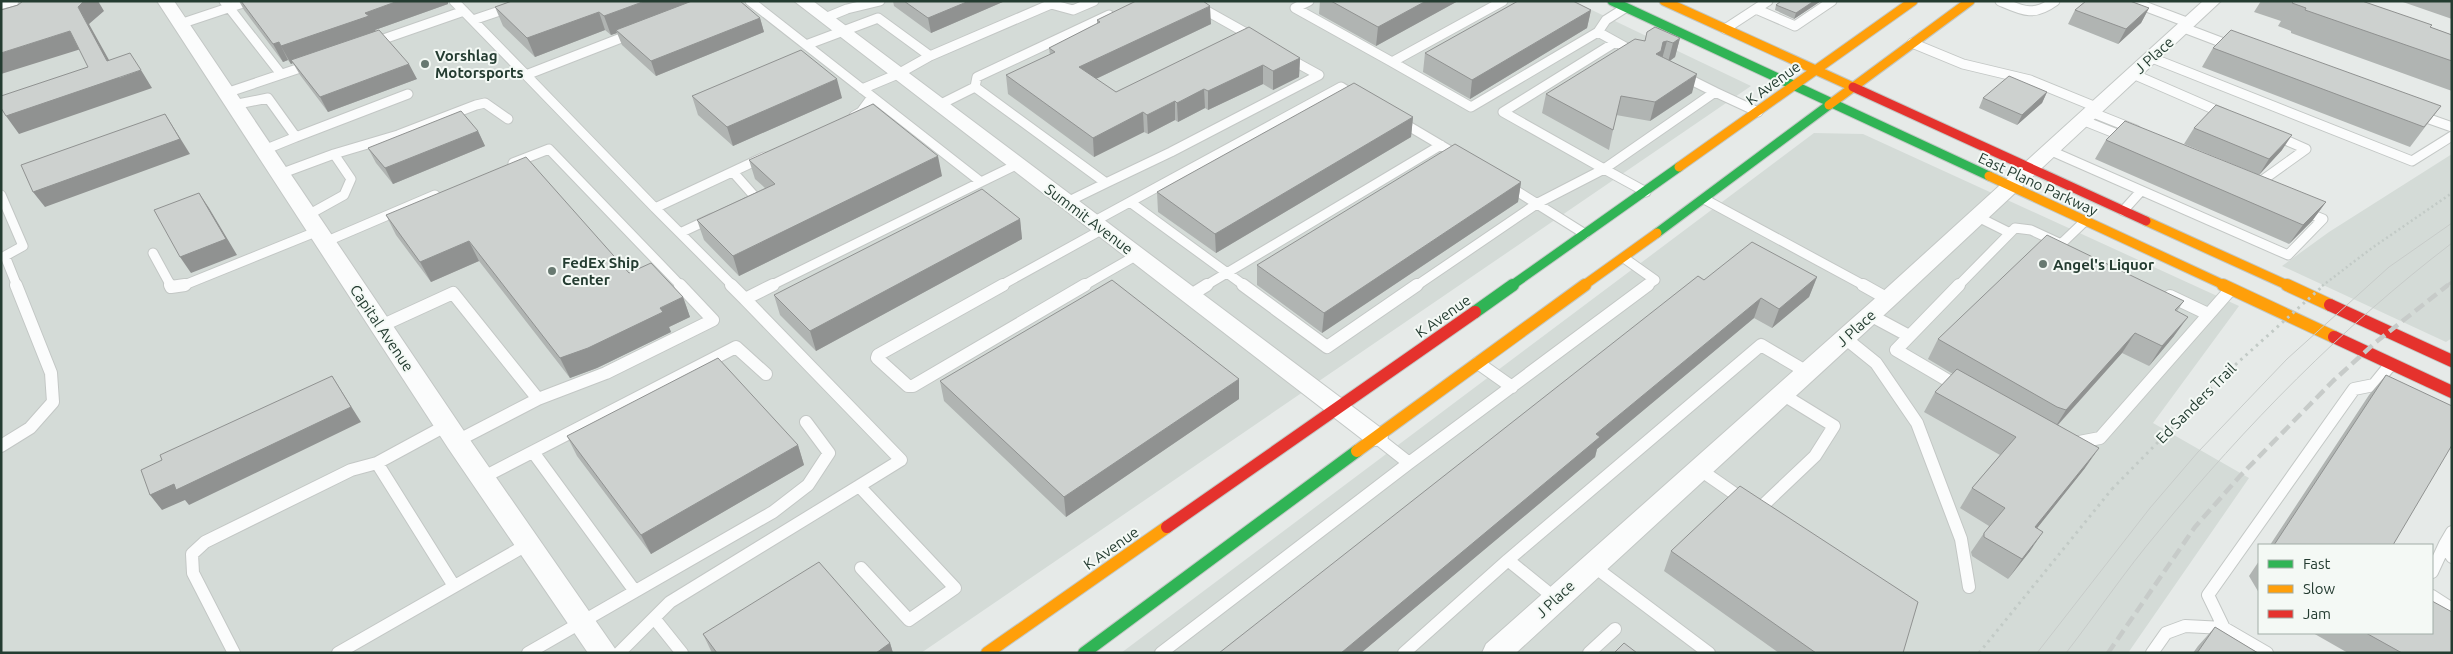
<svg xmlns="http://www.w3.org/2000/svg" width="2453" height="654" font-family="Ubuntu,sans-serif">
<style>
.built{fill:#d4dbd7}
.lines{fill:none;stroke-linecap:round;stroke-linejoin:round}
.lane-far1-casing{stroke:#c3c7c5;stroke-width:11}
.lane-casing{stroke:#c3c7c5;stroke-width:14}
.street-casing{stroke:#c3c7c5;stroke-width:2}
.fast-far1-casing{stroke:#c2c8c5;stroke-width:11}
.fast-casing{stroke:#c2c8c5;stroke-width:14}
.slow-far1-casing{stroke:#c2c8c5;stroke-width:11}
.slow-casing{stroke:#c2c8c5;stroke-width:14}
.jam-far1-casing{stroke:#c2c8c5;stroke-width:11}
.jam-casing{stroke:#c2c8c5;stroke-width:14}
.path{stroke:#c2cac6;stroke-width:3;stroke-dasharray:2.5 4.5;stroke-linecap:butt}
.lane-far1{stroke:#fbfcfc;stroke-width:9}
.lane{stroke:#fbfcfc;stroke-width:12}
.street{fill:#fbfcfc;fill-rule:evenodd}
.fast-far1{stroke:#30b455;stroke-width:9}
.fast{stroke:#30b455;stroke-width:12}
.slow-far1{stroke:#ff9f0a;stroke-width:9}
.slow{stroke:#ff9f0a;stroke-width:12}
.jam-far1{stroke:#e5322d;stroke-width:9}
.jam{stroke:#e5322d;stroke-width:12}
.tram{stroke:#c7cbc9;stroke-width:1}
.rail-far1{stroke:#c7cbc9;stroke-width:3;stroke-dasharray:9 4.5;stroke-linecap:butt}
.rail{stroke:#c7cbc9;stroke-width:4.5;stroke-dasharray:11 5.5;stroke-linecap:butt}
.path-bridge-far1{stroke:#c2cac6;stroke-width:2.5;stroke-dasharray:2 3;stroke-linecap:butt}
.path-bridge{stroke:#c2cac6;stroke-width:3;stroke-dasharray:2.5 4.5;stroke-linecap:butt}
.wall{fill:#b0b4b2}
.shaded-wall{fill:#909291}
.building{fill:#cdd1cf;stroke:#909291}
.poi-dot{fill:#687971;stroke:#f4f9f5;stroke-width:2}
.labels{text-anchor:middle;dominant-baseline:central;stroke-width:4;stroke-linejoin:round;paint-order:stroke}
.poi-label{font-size:15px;font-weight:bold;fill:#243c31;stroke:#f4f9f5;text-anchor:start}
.street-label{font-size:15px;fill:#243c31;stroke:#f4f9f5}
</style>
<rect width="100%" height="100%" fill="#e6eae8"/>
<path class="built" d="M1 1H1573L1751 86 921 653H1Z
M1814 133 1863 134 2239 306 2153 423 2249 478 2128 653H1121Z
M2452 154V338L2446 342 2282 266 2329 232Z"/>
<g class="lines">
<defs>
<path id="lane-far1" d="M224 1 281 74
M454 1 526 75 634 33
M750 1 981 182 1018 164
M1189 1 1255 38
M1309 1 1295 8 1392 62 1503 1
M2000 1C2023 11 2033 17 2055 1
M2131 1 2189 23
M1756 9 1795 26 1832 1
M825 18 847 9 880 1
M473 20 529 1
M180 24 249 1
M2184 28 2234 47
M1725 29 1768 1
M1598 32 1636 53
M372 43 464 11
M1912 43 1963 64 2030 80 2096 107
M806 45 878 18 930 56 898 74 862 89
M930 56 1051 4 1073 10 1094 1
M2152 58 2412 161 2452 136
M1392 62 1471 107 1598 32 1606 20 1625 8
M2133 74 2225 114
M526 75 655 208 764 157
M1683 76 1715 92
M975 87 977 77 1109 15
M226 93 309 65
M233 105 268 98 296 137 264 150
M939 105 975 87 1106 183 1067 202
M2091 112 2136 130
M2418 115 2452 127
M854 116 861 112 872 97
M2082 120 2127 138
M1400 121 1459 156
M296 137 408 94
M2049 150 2288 255 2323 219 2303 211
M334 154 398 135 476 105 485 103 508 119
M513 163 549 149 681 286
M1604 169 1503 112 1614 43
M733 172 756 198 747 202
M280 174 334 154 351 179 344 195 308 215
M2252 178 2260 182 2306 149 2274 135
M1106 183 1171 152 1319 75 1288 58
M1507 185 1585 234
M1646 192 1604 169 1715 92 1758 112
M1 195 23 246 5 256 17 286
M1704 199 1865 286
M1130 202 1245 286
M655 208 733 286
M2123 211 2141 191
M1978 217 2010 233
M1093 222 1341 87 1355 96
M680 233 712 218
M325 242 435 195
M2061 244 2084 222
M153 253 171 286
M1624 258 1655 280 1646 286
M182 286 318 231
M770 286 981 182
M1000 286 1103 229
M1083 286 1137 255
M1205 286 1441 145
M1416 286 1538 203 1604 169
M1958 286 2015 228 2031 230 2059 243"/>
<path id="lane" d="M170 285 171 287 185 285
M731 285 745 299 773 285
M1003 285 878 355 877 358 908 386H913L1085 285
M1243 285 1327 347 1417 285
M1863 285 1888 299
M1191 295 1207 285
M2170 296 2208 314
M745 299 901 460 859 486
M1870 315 1909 336
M381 326 453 293 538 399 457 441
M1845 338 1876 363 1917 423 1961 539 1969 587
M1478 363 1512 387
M1959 387 1896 350 1959 285
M538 399 606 373 713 320 680 285
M1376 437 1409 463
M2074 443 2100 438 2231 289
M1 446 30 428 53 402 51 373 16 285
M533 452 634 590
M377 463 454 586
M1699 469 1758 510 1815 456 1834 426 1782 394
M482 478 736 347 766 374
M2452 532 2445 544 2452 557
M1508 560 1556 599
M1592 565 1709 653
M2432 572 2445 544
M2432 596 2452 609
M654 618 670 602 859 486 955 588 909 620 861 568
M2224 628 2208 595 2354 389 2374 385 2391 364
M234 653 193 573 192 554 205 542 351 470 377 463 447 425
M338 653 528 544
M528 653 773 512 808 485 829 453 806 422
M619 653 654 618 682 653
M1161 653 1409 463 1648 285
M1404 653 1508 560 1761 345 1807 372
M1589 653 1615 629
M2152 653 2166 633 2185 626 2224 628 2267 653"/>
<path id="street" d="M1 1H19L17 5 1 9Z
M157 1H174L466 434 618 653H588L448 448Z
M794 1H813L1385 431 1388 437 1385 443 1376 446 1367 443Z
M2203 1H2221L1896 304 1516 653H1482L1486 644 1880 294Z"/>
<path id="fast-far1" d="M1612 1 1989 176
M1657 233 1829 105
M1511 286 1679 167"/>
<path id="fast" d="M1475 312 1513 285
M1084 653 1357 451"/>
<path id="slow-far1" d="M1664 1 1853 87
M1829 105 1970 1
M1679 167 1913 1
M1989 176 2226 286
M2146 221 2289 286
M1583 286 1657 233"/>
<path id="slow" d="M2223 285 2334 337
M2287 285 2330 305
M1357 451 1585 285
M987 653 1167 527"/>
<path id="jam-far1" d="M1853 87 2146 221"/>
<path id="jam" d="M2330 305 2452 361
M2334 337 2452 392
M1167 527 1475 312"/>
</defs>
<use href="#lane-far1" class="lane-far1-casing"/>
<use href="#lane" class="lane-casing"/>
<use href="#street" class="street-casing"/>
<use href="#fast-far1" class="fast-far1-casing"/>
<use href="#fast" class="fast-casing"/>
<use href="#slow-far1" class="slow-far1-casing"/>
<use href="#slow" class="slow-casing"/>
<use href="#jam-far1" class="jam-far1-casing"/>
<use href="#jam" class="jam-casing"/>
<path class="path" d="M1979 653 2112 489"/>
<use href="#lane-far1" class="lane-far1"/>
<use href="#lane" class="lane"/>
<use href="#street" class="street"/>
<use href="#fast-far1" class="fast-far1"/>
<use href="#fast" class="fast"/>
<use href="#slow-far1" class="slow-far1"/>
<use href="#slow" class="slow"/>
<use href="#jam-far1" class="jam-far1"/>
<use href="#jam" class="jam"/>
<path class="tram" d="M2037 653 2150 508 2198 452 2287 359 2389 267 2452 223
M2066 653C2097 613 2125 571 2158 532 2246 425 2342 327 2452 243"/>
<path class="rail-far1" d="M2446 286 2452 282"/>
<path class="rail" d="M2108 653 2195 527 2240 476 2333 381 2376 342 2448 285"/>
<path class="path-bridge-far1" d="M2322 286 2372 248 2452 193"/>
<path class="path-bridge" d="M2112 489 2225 374 2324 285"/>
</g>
<path class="wall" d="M239 1H448V4L375 30 417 79 328 112 300 75 293 63 291 64 288 60 283 62 244 10Z
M893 1H1005L931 33 894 6Z
M1320 1H1458L1376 46 1319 14Z
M1821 1 1794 19 1775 10 1776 5Z
M2261 1H2362L2430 27 2452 35V91L2291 33V31L2278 26 2281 21 2254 12Z
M2400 1H2452V19Z
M495 7 760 18 764 32 656 76 622 45 617 33 611 35 605 30 535 57 503 26Z
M2149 8 2141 23 2118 44 2068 24 2075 10Z
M1591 10 1587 28 1470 99 1423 72 1425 53Z
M1097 20 1211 24 1096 79 1116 92 1300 58 1299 77 1273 90 1263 84 1208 110 1205 108 1178 122 1175 120 1148 134 1144 132 1094 157 1008 94 1006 75 1050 55 1049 48 1097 24Z
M1680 38 1675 57 1670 61 1692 93 1650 121 1616 115 1609 150 1542 113 1546 94 1645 40Z
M2213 48 2441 106 2410 147 2202 67Z
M2047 92 2042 103 2017 125 1979 108 1983 98Z
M692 96 842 98 733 146 698 115Z
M1413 117 1411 137 1216 253 1158 212 1157 192Z
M2194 128 2282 150 2259 175 2184 144Z
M478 131 485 146 393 184 376 163 368 148Z
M2106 140 2326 202 2312 221 2289 244 2095 159Z
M749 160 942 176 739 276 704 240 697 220 765 188 755 179Z
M1521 182 1518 202 1322 333 1257 285V265Z
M386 215 629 273 683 297 690 317 669 327 671 332 597 368 570 378 479 261 431 282 396 235Z
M1020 219 1022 239 816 351 780 315 774 295Z
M1817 277 1809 297 1772 328 1754 318 1597 449 1595 457 1361 653 1704 280Z
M2184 301 2177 311 2174 336 2149 366 2122 353 2058 425 2085 468 2037 528 2030 551 2008 579 1972 556 1971 552 1984 533 1989 526 1960 508 1972 488 2000 455 1924 412 1935 392 1953 374 1928 359 1938 339Z
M2386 375 2393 545H2270L2369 395Z
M940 381 1239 399 1066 517 944 401Z
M567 436 798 445 804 465 651 554 577 456Z
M1671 551 1903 653H1779L1664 571Z
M2259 561V593L2249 576Z
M2215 627 2258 653H2193L2198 646Z
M2313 633H2432L2452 653H2348Z
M703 634 890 643 893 653H712Z"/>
<path class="shaded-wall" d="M84 1H98L104 11 89 24 119 78 141 70 152 88 19 134 6 116 107 61 78 7Z
M398 1H448V4L375 30 377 34 291 60 293 63 291 64 281 46 365 13Z
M645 1H700L616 30 617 33 611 35 604 16Z
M969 1H1005L931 33 928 18Z
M1426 1H1458L1376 46 1378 27Z
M1814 1H1821L1794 19 1796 13Z
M1210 6 1211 24 1081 86 1079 67Z
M2149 8 2141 23 2118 44 2126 29Z
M1591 10 1587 28 1470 99 1472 80Z
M599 12 605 30 535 57 527 38Z
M760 18 764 32 656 76 651 61Z
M70 31 81 49 1 74V53Z
M1680 38 1675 57 1668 62 1673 43Z
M1667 41 1662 59 1656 54 1663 42Z
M279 42 288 60 283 62 273 44Z
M1300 58 1299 77 1273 90V71Z
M409 64 417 79 328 112 320 97Z
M1263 65V84L1208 110V91Z
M1697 74 1692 93 1650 121 1655 102Z
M837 79 842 98 733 146 727 127Z
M1204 89 1205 108 1178 122 1177 103Z
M2047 92 2042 103 2017 125 2022 115Z
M1175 101V120L1148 134 1147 115Z
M1143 112 1144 132 1094 157 1093 138Z
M165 114 190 154 45 207 33 192Z
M1413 117 1411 137 1216 253 1215 234Z
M478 131 485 146 393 184 385 168Z
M2292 135 2282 150 2259 175 2269 159Z
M938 156 942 176 739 276 733 256Z
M1521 182 1518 202 1322 333 1324 313Z
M199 193 209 208 237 255 191 273 180 257Z
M2326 202 2312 221 2289 244 2303 225Z
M1020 219 1022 239 816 351 810 331Z
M469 241 479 261 431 282 420 262Z
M1817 277 1809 297 1772 328 1779 309Z
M683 297 690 317 669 327 671 332 597 368 570 378 560 358Z
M1761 298 1754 318 1597 449 1595 457 1361 653H1341L1596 434Z
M2188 317 2174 336 2149 366 2162 346Z
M2135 333 2122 353 2054 429 2066 410Z
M332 376 361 422 189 505 185 500 162 510 150 495Z
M1239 379V399L1066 517 1064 497Z
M798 445 804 465 651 554 641 535Z
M2099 448 2085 468 2022 547 2035 527Z
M2043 532 2030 551 2008 579 2022 559Z
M890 643 893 653H876Z"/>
<path class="building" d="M23 1H84L78 7 107 61 130 53 141 70 6 116 1 108V96L88 67 70 31 1 53V10L18 5Z
M241 1H398L365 13 369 16 281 46 279 42 273 44Z
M512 1H645L604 16 599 12 527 38 495 7Z
M692 1H740L760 18 651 61 616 30Z
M904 1H969L928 18Z
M1136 1H1203L1210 6 1079 67 1116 92 1249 27 1300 58 1273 71 1263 65 1208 91 1204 89 1177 103 1175 101 1147 115 1143 112 1093 138 1006 75 1055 52 1049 48 1100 22 1097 20Z
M1331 1H1426L1378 27Z
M1518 1H1573L1591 10 1472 80 1425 53Z
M1781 1H1814L1796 13 1776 5Z
M2086 1H2130L2149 8 2126 29 2075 10Z
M2294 1H2362L2432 25 2430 27 2452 35V61L2305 10 2306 8 2292 3Z
M1655 27 1680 38 1673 43 1667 41 1663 42 1661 51 1656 54 1697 74 1655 102 1621 96 1613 130 1546 94 1635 39 1645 41 1647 32Z
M379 30 409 64 320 97 291 60Z
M2231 30 2441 106 2424 127 2213 48Z
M801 50 837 79 727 127 692 96Z
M2009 76 2047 92 2022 115 1983 98Z
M1354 83 1413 117 1215 234 1157 192Z
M873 104 938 156 733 256 697 220 775 184 749 160Z
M2216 105 2292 135 2269 159 2194 128Z
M461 111 478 131 385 168 368 148Z
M165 114 180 139 33 192 21 165Z
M2125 121 2326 202 2303 225 2106 140Z
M1455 144 1521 182 1324 313 1257 265Z
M526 157 629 273 651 263 683 297 660 308 663 312 588 348 560 358 469 241 420 262 386 215Z
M982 189 1020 219 810 331 774 295Z
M199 193 226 239 180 257 154 210Z
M2047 235 2184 301 2175 310 2188 317 2162 346 2135 333 2066 410 2057 407 1938 339Z
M1752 242 1817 277 1779 309 1761 298 1596 434 1600 437 1341 653H1219L1698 276 1704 280Z
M1112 280 1239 379 1064 497 940 381Z
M718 358 798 445 641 535 567 436Z
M1957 369 2099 448 2035 527 2043 532 2022 559 1984 537V533L2005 508 1972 488 2016 437 1935 392Z
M2386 375 2452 406V445L2393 545H2274Z
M332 376 351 407 176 490 174 484 150 495 141 470 162 460 160 455Z
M1740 486 1918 602 1903 653H1816L1671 551Z
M819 562 890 643 876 653H717L703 634Z
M2432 601 2452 612V653H2402L2366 633H2432Z
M2215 627 2258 653H2197Z
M1624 643 1637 653H1614Z"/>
<g class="poi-dot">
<circle cx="425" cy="64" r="5"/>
<circle cx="2043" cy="264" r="5"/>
<circle cx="552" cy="271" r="5"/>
</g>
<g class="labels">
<g class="poi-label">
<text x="435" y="55">Vorshlag<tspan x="435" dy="17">Motorsports</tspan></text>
<text x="562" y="262">FedEx Ship<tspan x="562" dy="17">Center</tspan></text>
<text x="2053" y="264">Angel's Liquor</text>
</g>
<g class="street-label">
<text transform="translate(2154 55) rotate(-42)">J Place</text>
<text transform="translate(1773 83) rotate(-36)">K Avenue</text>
<text transform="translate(2038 184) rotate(25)">East Plano Parkway</text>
<text transform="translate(1089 219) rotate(37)">Summit Avenue</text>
<text transform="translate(1443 316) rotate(-35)">K Avenue</text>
<text transform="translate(382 328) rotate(56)">Capital Avenue</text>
<text transform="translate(1856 328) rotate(-42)">J Place</text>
<text transform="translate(2196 403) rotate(-45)">Ed Sanders Trail</text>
<text transform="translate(1111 548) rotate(-35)">K Avenue</text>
<text transform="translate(1555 599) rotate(-43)">J Place</text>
</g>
</g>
<rect width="2453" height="654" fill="none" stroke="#243c31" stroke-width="5"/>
<rect x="2258" y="544" width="175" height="90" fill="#f4f9f5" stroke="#a1ada7"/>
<rect x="2268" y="560" width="25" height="8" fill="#30b455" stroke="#a1ada7"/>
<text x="2303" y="569" font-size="15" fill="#243c31">Fast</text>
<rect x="2268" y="585" width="25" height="8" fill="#ff9f0a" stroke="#a1ada7"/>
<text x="2303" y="594" font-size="15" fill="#243c31">Slow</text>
<rect x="2268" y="610" width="25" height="8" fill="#e5322d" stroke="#a1ada7"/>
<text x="2303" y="619" font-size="15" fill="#243c31">Jam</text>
</svg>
